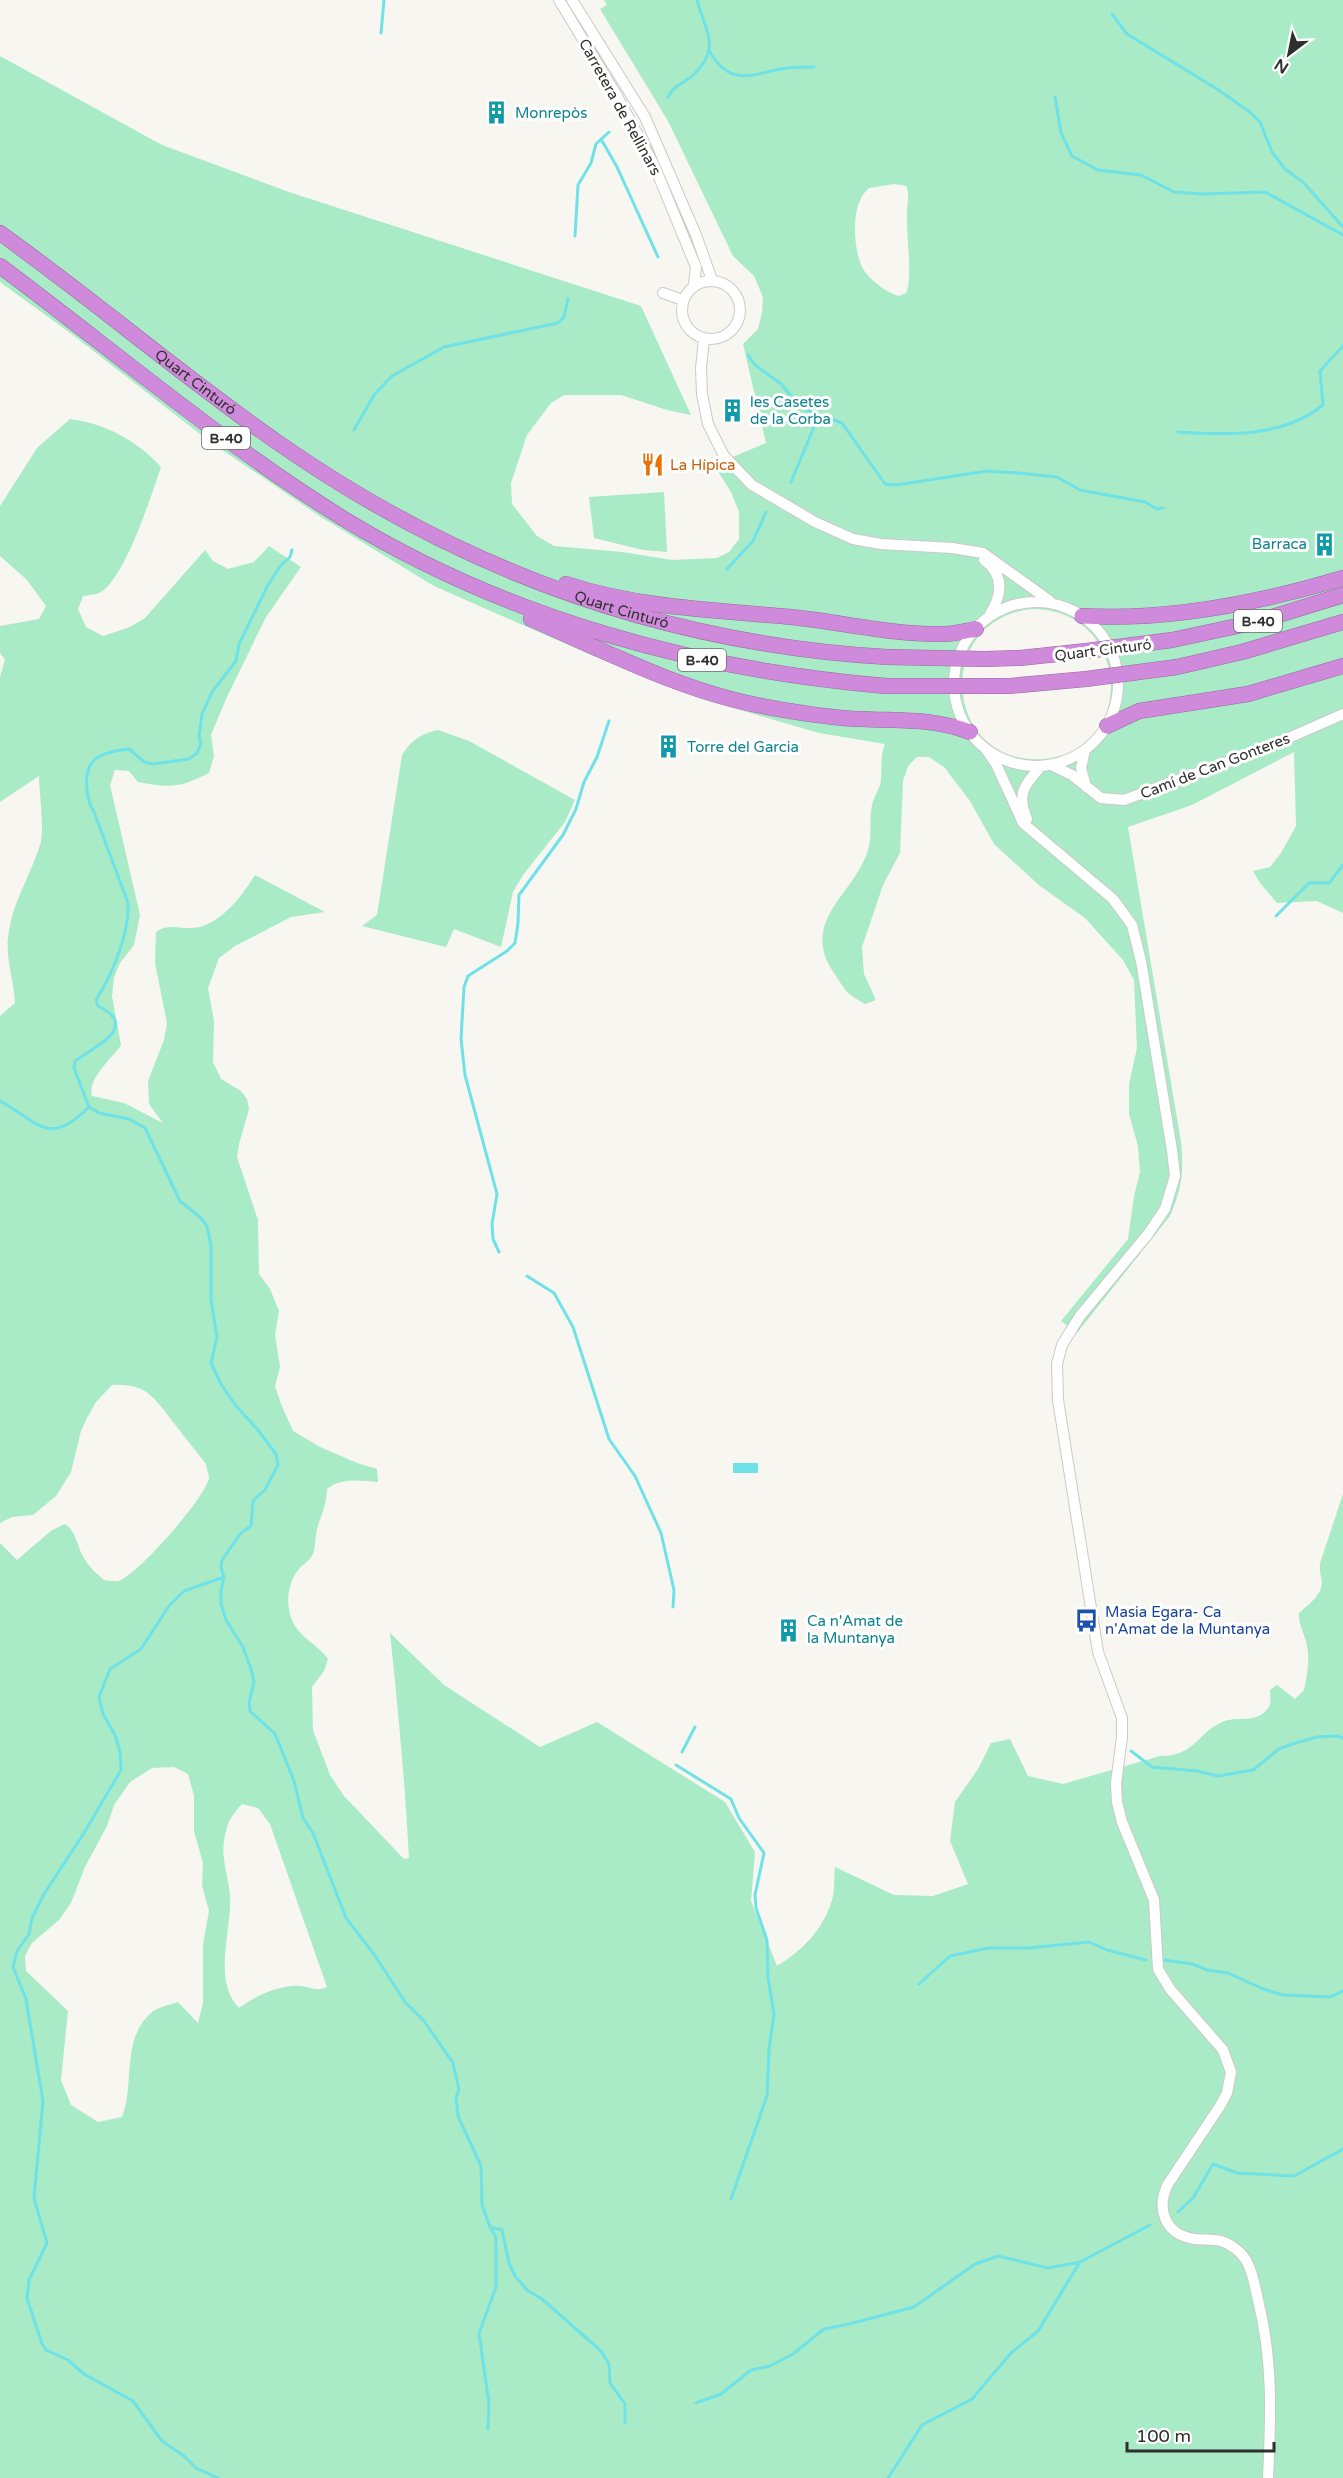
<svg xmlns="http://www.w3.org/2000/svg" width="1343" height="2478" font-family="'Varela Round',sans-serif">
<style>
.green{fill:#a8ebc6;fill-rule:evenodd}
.water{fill:#6fe2e8}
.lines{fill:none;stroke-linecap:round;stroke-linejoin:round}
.stream{stroke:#6fe2e8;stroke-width:3}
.minor-casing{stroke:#cbcac4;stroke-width:12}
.highway-casing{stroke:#976a9f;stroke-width:16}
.minor{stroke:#fff;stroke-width:10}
.highway{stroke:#cf8adc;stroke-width:15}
.highway-bridge-casing{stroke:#976a9f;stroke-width:16;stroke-linecap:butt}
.highway-bridge{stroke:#cf8adc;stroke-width:15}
.labels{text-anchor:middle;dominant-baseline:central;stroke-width:6;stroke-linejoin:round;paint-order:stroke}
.shield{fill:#fff;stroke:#6d6d6c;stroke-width:1.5}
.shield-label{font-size:14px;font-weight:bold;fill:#2f2f2d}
.street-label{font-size:15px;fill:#2f2f2d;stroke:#fff}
.culture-label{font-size:15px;fill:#0d838f;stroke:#fff;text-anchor:start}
.food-label{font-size:15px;fill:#c56008;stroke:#fff;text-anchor:start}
.transit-label{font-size:15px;fill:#164399;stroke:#fff;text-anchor:start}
</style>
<rect width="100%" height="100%" fill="#f8f6f1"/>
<path class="green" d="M604 0H1343V913L1317 901 1277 903 1260 883 1253 871 1270 867 1281 853 1296 826 1294 752 1192 805 1128 827 1181 1142C1184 1172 1182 1188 1170 1216L1077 1333 1061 1321 1128 1239 1134 1196 1140 1172 1138 1146 1129 1114V1084L1137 1048 1134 980 1123 960 1085 918 1040 886 994 844 970 801 944 767 929 757H917L908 766 903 781 900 853 883 885 862 947 864 974 876 1000 865 1004C845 993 846 991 834 973 797 919 859 892 869 846 872 833 869 818 872 805 874 796 880 789 881 780 882 768 880 755 885 744L819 733 699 698 591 655 434 586 321 517 209 441 73 335 0 282V56L162 145 289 192 641 306 691 415 667 410 621 395H564L551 403 527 435 511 483 512 504 537 536 554 546 622 552 672 560 717 558 729 552 739 539V512L731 492 714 465 766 443 743 344 758 329 762 312 763 297 754 276 733 256 668 121 600 9 607 5ZM894 184 906 186C910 194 907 205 907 214 906 232 913 281 906 293L899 296C887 293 868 279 862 267 853 247 850 203 869 188ZM1031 609C1132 608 1139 753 1042 759 945 765 931 622 1031 609Z
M70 419C104 423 138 441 161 467 151 496 126 576 101 592 96 595 88 595 83 596L78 609 86 627 103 636 130 627 145 618 205 550 213 561 228 569 254 562 269 546 301 567 266 617 226 699 211 735 214 756 209 773C180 788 170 788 138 782L129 771 115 770 110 785 140 915 134 945 120 963 114 977 112 996 121 1045C112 1059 87 1078 92 1096L124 1103 163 1123 149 1104 148 1081 164 1040 167 1023 155 963 156 932C168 923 178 929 192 928 219 927 242 896 255 875L325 912 291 917 235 946 219 958 208 988 214 1021 213 1062 221 1079 241 1091 247 1099 249 1109 239 1144 237 1157 258 1220 259 1274 270 1289 279 1311 275 1335 280 1367 275 1386 281 1404 293 1431 320 1447 357 1463 377 1469 378 1482C361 1481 342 1477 327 1489 327 1503 321 1515 317 1529 315 1537 316 1548 312 1556 309 1561 302 1565 299 1569 286 1584 285 1609 295 1626 303 1639 319 1646 328 1659L324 1671 312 1687 313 1730 322 1754 330 1775 344 1796 404 1859 409 1858C405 1783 398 1708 390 1633L444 1685 540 1747 597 1722 725 1802 755 1852 751 1901 777 1966C802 1951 823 1930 832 1900 835 1890 834 1877 835 1867L894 1895 933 1896 968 1884 950 1841 955 1802 978 1769 991 1743 1010 1739 1028 1776 1063 1784 1160 1756C1197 1756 1197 1731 1225 1721 1239 1716 1257 1724 1268 1708 1272 1703 1270 1696 1270 1690L1277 1685 1295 1699 1304 1690C1307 1675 1310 1661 1307 1646 1305 1634 1298 1625 1299 1613 1308 1605 1322 1595 1322 1582 1321 1575 1319 1571 1320 1563L1343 1494V2478H0V1543L17 1560 52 1530 65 1524C77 1532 77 1547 84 1558 89 1567 97 1574 104 1580 108 1580 114 1582 118 1581 137 1576 206 1497 209 1478 209 1474 206 1468 206 1464 195 1450 184 1436 173 1422 154 1398 147 1383 112 1385L96 1402 87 1418 81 1431 71 1472 56 1496 33 1515 12 1517 0 1523V1016L15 1003C14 979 4 955 9 931 14 900 31 874 40 845 45 831 39 792 39 776L0 802V677L5 660 0 653V626L39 619 46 606 27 580 0 556V506L37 448ZM174 1767 188 1774 194 1796V1831L203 1863 202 1885 209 1911 203 1944V2003L198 2023 178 2002C170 2005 157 2007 151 2013 121 2039 135 2084 122 2117L98 2122 71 2105 61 2080 68 2011 26 1971 25 1956 32 1943 59 1920 71 1903 85 1867 107 1826 114 1805 130 1782 152 1768ZM242 1804 258 1808 270 1824 327 1987C316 1992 311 1987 300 1986 281 1984 253 1997 239 2008 212 1980 232 1931 230 1896 229 1878 221 1859 224 1841 227 1823 230 1817 242 1804Z
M664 492 667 552 643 550 594 538 589 497Z
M438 730 469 741 575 800 565 822 523 875 513 892 501 947 454 929 446 947 362 926 377 915 402 755C412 740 420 734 438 730Z"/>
<path class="water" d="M733 1463H758V1473H733Z"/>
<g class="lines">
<path class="stream" d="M1112 14 1127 34 1217 89 1250 112 1260 122 1272 152 1285 169 1303 182 1343 227
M381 33 384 0
M710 52C729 85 749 76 780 69 791 67 803 67 814 67
M668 97C676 83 682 85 692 76 722 49 706 33 697 0
M1055 97 1061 133 1072 156 1098 170 1141 175 1174 192 1202 194 1265 192 1343 235
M601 139 617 167 658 257
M575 236 578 185 591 163 596 144 609 132
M748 355 755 365 781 384 795 401 804 409 842 423 885 484 896 485 987 471 1018 473 1057 477 1080 490 1145 502 1157 509 1163 508
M354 430 374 395 392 376 444 347 558 323 564 317 568 299
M1178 432C1226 435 1283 438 1323 405L1320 371 1343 346
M791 482 819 415
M727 569 753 541 766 512
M1276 916 1309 883H1329L1343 865
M0 1101C39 1122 48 1148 89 1107L74 1068 75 1061C94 1047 141 1027 98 1006L96 1000C112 975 130 932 128 903L94 812C89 804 88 798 87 789 83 757 103 752 129 749L144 762 153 764 189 759 197 753 201 744 199 736 202 714 212 692 236 661 239 644 268 585 281 565 290 557 292 550
M89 1107 99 1113 129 1119 145 1128 180 1201 201 1218 207 1226 211 1246V1300L217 1337 211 1363 221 1384 236 1406 258 1430 276 1454 278 1465 265 1490 253 1501 251 1526 241 1533 222 1560 221 1567 224 1577 221 1591V1604L226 1620 243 1647 251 1669 254 1682 249 1703 250 1711 275 1734 294 1781 303 1818 313 1833 346 1918 376 1957 405 2002 424 2021 453 2063 459 2090 456 2097 458 2116 481 2166 482 2205 490 2227 502 2230 509 2263 515 2276 527 2290 542 2299 601 2351 609 2364 610 2383 625 2404V2423
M499 1252 493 1239 492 1224 497 1194 465 1075 461 1039 464 987 468 976 507 951 515 943 518 923 519 895 563 835 576 809 584 782 597 757 609 721
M527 1276 554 1293 573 1327 609 1439 635 1476 661 1533 674 1590 673 1607
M1131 1751 1152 1767 1197 1771 1218 1776 1253 1770 1279 1749 1292 1744 1317 1737 1338 1736 1343 1738
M682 1752 695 1727
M676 1765 731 1799 739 1818 764 1853 755 1895 756 1908 767 1940 768 1978 774 2014 769 2049 767 2096 731 2199
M1164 1960 1192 1964 1207 1970 1228 1973 1261 1988 1282 1995 1330 1997 1343 1991
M919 1984 950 1956 988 1948H1028L1089 1942 1107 1950 1146 1960
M1178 2212 1193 2198 1213 2164 1237 2173 1294 2176 1343 2149
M696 2403 721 2394 751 2370 770 2366 793 2354 824 2329 849 2324 914 2307 975 2264 998 2256 1048 2268 1080 2262 1150 2225
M488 2429 489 2404 479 2333 496 2287V2237L491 2229
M218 2478 196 2468 184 2456 162 2441 133 2401 84 2374 68 2360 46 2350 42 2344 27 2298 29 2280 47 2243 34 2198 43 2101 26 1999 13 1967 17 1951 29 1934 32 1918 44 1894 84 1833 121 1770 120 1752 115 1735 103 1714 99 1697 110 1669 141 1649 169 1606 184 1591 224 1577
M888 2478 922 2425 972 2399 1011 2353 1038 2331 1080 2262"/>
<defs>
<path id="minor" d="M559 0 617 96 654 165 696 267 694 285
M572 0 645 117 696 235 712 280
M682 310a29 29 0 1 1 58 0a29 29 0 1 1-58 0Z
M663 293 683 300
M704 339 701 368 702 394 708 424 724 456 752 485 815 522 853 539 881 544 952 548 983 553 1050 601
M984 560C1005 575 1002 595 990 614
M954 684a82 82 0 1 1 164 0a82 82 0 1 1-164 0Z
M985 748 996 764 1023 823 1113 899 1132 925 1141 961 1172 1150 1175 1176 1165 1209 1148 1234 1080 1316 1062 1345 1057 1364 1058 1400 1098 1652 1122 1718V1737L1116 1783 1117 1802 1122 1822 1154 1900 1158 1969 1170 1989 1223 2050 1231 2072 1227 2093 1220 2106 1168 2184C1156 2208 1164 2234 1194 2239 1203 2240 1212 2239 1221 2241 1231 2244 1241 2252 1246 2260 1253 2272 1255 2287 1258 2300 1273 2360 1271 2416 1268 2478
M1085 750 1081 768 1086 787
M1051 765 1072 775 1101 798 1124 800 1268 747 1343 714
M1027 819C1016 793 1025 785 1041 766"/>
<g id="highway">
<path id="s1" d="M0 233C94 300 182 376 277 442 460 570 665 644 887 657"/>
<path d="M0 266C114 351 223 444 344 519 508 619 696 670 886 686"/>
<path d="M566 584C640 608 715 610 791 617 842 622 892 635 944 634 955 634 965 631 976 629"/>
<path d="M1082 616C1169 621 1259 603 1343 578"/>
<path d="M531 619C605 651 681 691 762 706 794 712 828 718 862 719 900 721 933 718 970 732"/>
<path d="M1172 640 1256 622 1343 595"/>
<path d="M984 659 1020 658 1086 651"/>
<path d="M1177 667 1242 652 1343 622"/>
<path d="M981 686H1009L1086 679"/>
<path d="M1107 726 1139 711 1248 694 1343 666"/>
</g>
</defs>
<use href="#minor" class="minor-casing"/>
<use href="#highway" class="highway-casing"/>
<use href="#minor" class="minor"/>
<use href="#highway" class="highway"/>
<defs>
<path id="highway-bridge" d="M1086 651 1172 640
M887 657 984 659
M1086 679 1177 667
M886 686H981"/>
</defs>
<use href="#highway-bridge" class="highway-bridge-casing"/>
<use href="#highway-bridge" class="highway-bridge"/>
</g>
<defs>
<symbol id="building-bare" viewBox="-9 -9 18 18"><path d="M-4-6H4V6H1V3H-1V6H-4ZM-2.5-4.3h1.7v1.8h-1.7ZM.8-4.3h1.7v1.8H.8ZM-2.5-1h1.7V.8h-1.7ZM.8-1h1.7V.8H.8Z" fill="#0f9aa8" stroke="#fff" stroke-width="2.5" paint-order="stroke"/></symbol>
<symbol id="restaurant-bare" viewBox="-9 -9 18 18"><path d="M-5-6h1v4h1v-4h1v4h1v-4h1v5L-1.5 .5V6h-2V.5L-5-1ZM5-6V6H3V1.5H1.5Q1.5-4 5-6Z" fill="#e8710a" stroke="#fff" stroke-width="2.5" paint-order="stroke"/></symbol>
<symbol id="bus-bare" viewBox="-9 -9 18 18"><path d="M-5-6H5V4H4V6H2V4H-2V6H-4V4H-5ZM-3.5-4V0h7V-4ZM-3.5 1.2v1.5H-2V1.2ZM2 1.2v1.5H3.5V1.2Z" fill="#1a4fb4" stroke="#fff" stroke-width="2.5" paint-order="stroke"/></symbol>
</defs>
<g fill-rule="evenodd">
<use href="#building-bare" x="480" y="96" width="33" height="33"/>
<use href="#building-bare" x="716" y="394" width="33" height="33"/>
<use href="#restaurant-bare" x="636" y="448" width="33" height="33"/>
<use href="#building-bare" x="1308" y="528" width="33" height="33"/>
<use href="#building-bare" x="652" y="730" width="33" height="33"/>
<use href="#bus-bare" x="1070" y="1604" width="33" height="33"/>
<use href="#building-bare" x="772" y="1614" width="33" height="33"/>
</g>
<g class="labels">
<g class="shield">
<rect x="202" y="427" width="48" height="22" rx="4.5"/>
<rect x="1234" y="610" width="48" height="22" rx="4.5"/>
<rect x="678" y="649" width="48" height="22" rx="4.5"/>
</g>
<g class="shield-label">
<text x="226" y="438">B-40</text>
<text x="1258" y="621">B-40</text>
<text x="702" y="660">B-40</text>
</g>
<g class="street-label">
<text transform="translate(620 107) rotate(61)">Carretera de Rellinars</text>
<text stroke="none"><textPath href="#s1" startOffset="246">Quart Cinturó</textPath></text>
<text stroke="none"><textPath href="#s1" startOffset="732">Quart Cinturó</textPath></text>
<text transform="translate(1103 650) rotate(-7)">Quart Cinturó</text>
<text transform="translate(1215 766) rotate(-21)">Camí de Can Gonteres</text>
</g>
<g class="culture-label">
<text x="515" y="113">Monrepòs</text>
<text x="750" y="402">les Casetes<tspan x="750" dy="17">de la Corba</tspan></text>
<text x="1307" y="544" text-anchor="end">Barraca</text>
<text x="687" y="747">Torre del Garcia</text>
<text x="807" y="1621">Ca n'Amat de<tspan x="807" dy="17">la Muntanya</tspan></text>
</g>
<g class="food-label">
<text x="670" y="465">La Hípica</text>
</g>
<g class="transit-label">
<text x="1105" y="1612">Masia Egara- Ca<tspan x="1105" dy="17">n'Amat de la Muntanya</tspan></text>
</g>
</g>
<g transform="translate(1289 54) rotate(212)" stroke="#ffffff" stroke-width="4.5" paint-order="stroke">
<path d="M0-4.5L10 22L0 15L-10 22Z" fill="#2f2f2d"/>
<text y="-9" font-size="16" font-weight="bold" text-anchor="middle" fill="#2f2f2d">N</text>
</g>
<path d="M1127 2442v9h147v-9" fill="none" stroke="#2f2f2d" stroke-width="3"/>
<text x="1136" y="2442" font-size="18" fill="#2f2f2d" stroke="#ffffff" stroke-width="4.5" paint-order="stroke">100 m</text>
</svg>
